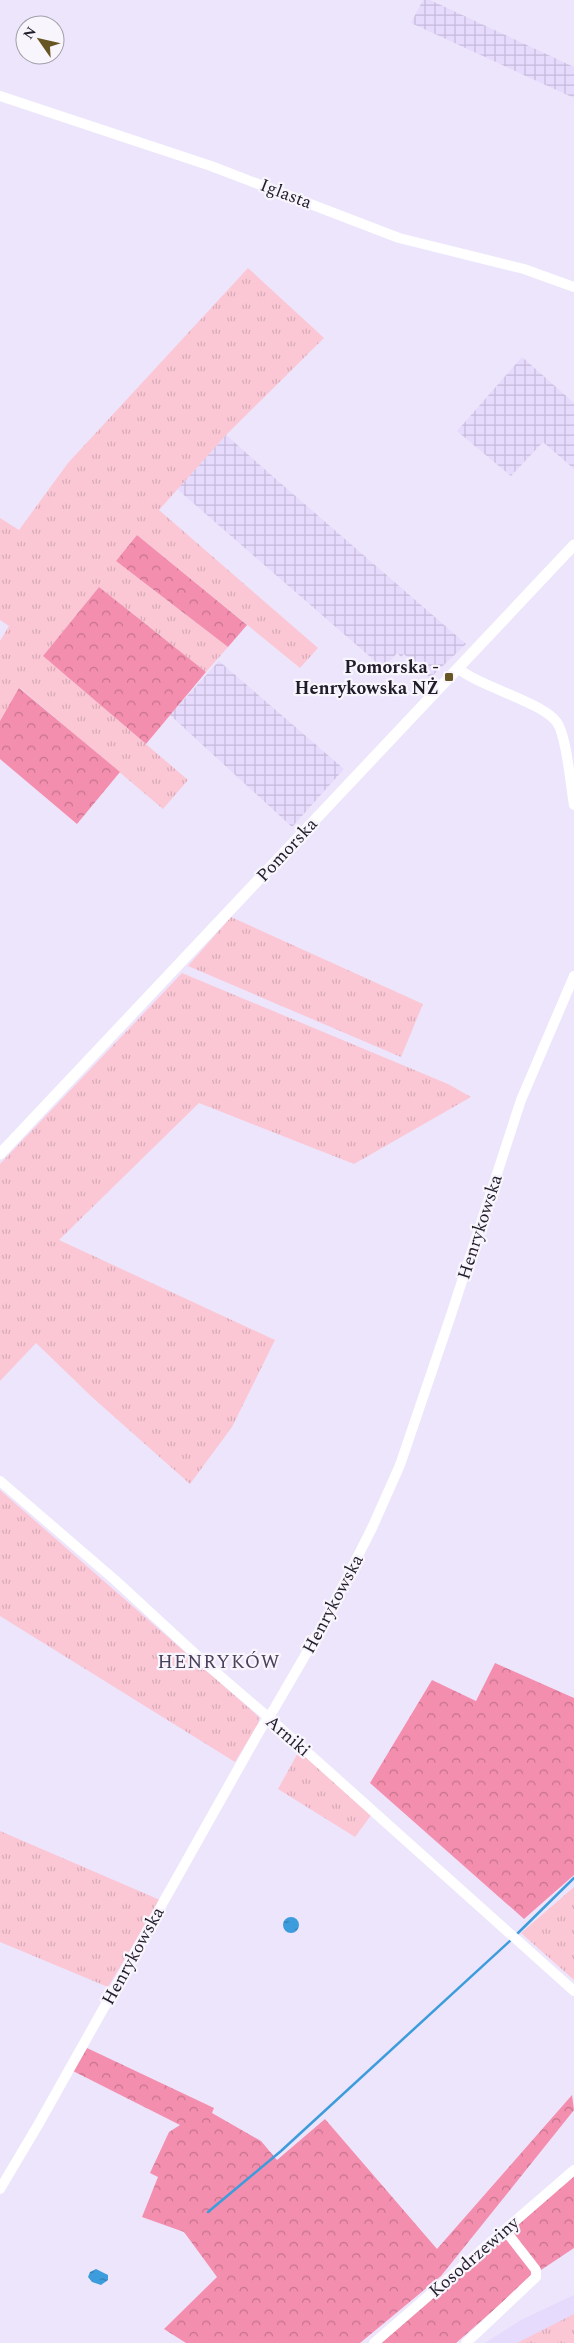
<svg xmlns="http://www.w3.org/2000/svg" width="574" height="2343" font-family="Spectral,serif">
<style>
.built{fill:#e6dafd}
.industrial{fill:url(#industrial-grid)}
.grass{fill:url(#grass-tufts)}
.forest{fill:url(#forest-crowns)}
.water{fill:url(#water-ripples)}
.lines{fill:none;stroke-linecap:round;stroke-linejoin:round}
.stream{stroke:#3d9cdc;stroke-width:2.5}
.minor{stroke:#fff;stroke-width:10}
.tertiary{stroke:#fff;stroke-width:11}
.poi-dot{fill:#675523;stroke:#f8f5fd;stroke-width:2}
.labels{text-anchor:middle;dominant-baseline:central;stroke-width:4.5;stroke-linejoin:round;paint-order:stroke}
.street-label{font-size:18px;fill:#211c29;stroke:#f8f5fd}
.poi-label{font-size:18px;font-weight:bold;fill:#211c29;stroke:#f8f5fd;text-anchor:end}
.neighbourhood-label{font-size:19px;letter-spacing:1px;fill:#4b415d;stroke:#f8f5fd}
</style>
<defs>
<pattern id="industrial-grid" width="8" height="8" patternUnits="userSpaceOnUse" patternTransform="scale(1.25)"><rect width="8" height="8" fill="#e6dafd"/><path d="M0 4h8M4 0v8" fill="none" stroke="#c5bad9"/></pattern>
<pattern id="grass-tufts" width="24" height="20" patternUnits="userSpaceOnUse" patternTransform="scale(1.25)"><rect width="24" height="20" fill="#fbc7d5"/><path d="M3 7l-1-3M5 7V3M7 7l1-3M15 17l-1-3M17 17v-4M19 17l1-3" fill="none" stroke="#d7aab7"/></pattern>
<pattern id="forest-crowns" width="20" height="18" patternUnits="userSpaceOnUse" patternTransform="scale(1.25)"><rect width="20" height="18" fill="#f48eae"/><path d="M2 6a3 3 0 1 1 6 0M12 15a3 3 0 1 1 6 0" fill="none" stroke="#c5738e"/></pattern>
<pattern id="water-ripples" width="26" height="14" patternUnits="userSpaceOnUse" patternTransform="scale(1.25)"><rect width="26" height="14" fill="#3d9cdc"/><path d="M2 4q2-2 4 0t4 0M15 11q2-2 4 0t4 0" fill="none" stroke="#337eb2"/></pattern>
</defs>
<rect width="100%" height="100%" fill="#ede5fb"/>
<path class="built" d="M574 2295V2343H485L521 2320Z"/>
<path class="industrial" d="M423 0H430L574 67V98L411 23Z
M522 357 574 403V469L543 442 511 476 457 431Z
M226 435 270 474 466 644 430 678 404 654 401 657 397 653 383 668 177 489Z
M219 661 344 769 292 827 170 715Z"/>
<path class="grass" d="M248 268 324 338 226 435 159 510 318 648 300 668 137 535 116 561 228 647 206 672 99 587 43 656 188 780 163 809 20 688 0 721V641L9 626 0 620V518L19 530 68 463Z
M231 917 423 1004 401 1057 188 966Z
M182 973 448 1084 471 1097 354 1164 199 1103 59 1240 275 1340 232 1427 190 1484 93 1398 36 1343 0 1381V1164Z
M0 1490 259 1717 258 1724 235 1762 0 1616Z
M299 1751 372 1814 355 1837 278 1789Z
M0 1831 160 1900 108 1987 0 1942Z
M574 1887V1980L521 1933Z
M574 2314V2343H517Z"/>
<path class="forest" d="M137 535 247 625 228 647 116 561Z
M99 587 206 672 146 744 43 656Z
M19 688 120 772 77 824 0 759V721Z
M495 1663 574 1698V1875L524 1919 370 1783 432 1680 476 1701Z
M87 2048 214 2108 212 2113 261 2141 277 2160 325 2119 437 2249 572 2095 574 2110 441 2276 360 2343H186L164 2329 217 2277 184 2232 142 2217 158 2177 150 2173 169 2132 180 2125 73 2071Z
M574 2170V2248L535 2274 456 2343H374Z"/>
<path class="water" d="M283 1925a8 8 0 1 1 16 0a8 8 0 1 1-16 0Z
M96 2269 108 2275V2280L101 2285 92 2282 88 2277 90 2272Z"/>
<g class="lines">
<path class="stream" d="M516 1935 574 1878
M208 2212 281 2151 512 1939"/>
<path class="minor" d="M0 96 211 166 399 238 524 269 574 287
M458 668C480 688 549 703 559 726 568 746 570 783 574 805
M0 1481 115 1580 205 1663 268 1717 574 1991
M0 2189 38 2125 260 1730 274 1709 324 1623 372 1528 400 1465 450 1318 521 1100 574 976
M374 2343 574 2170
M466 2343 536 2277V2270L505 2230"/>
<path class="tertiary" d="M0 1154 574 545"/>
</g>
<rect class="poi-dot" x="444" y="672" width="10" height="10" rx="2.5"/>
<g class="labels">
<g class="street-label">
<text transform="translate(286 194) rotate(21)">Iglasta</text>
<text transform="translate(287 850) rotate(-47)">Pomorska</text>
<text transform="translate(480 1227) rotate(-72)">Henrykowska</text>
<text transform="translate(333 1604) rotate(-62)">Henrykowska</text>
<text transform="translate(288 1736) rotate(41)">Arniki</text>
<text transform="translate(133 1956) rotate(-61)">Henrykowska</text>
<text transform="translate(474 2257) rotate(-41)">Kosodrzewiny</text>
</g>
<g class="poi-label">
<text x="439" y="667">Pomorska -<tspan x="439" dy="21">Henrykowska NŻ</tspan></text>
</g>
<g class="neighbourhood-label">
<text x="219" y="1662">HENRYKÓW</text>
</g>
</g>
<g transform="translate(40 40) rotate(304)"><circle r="24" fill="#f8f5fd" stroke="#a29ea8"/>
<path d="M0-4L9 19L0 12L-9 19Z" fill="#675523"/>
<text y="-8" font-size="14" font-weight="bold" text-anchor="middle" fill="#211c29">N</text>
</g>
</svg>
